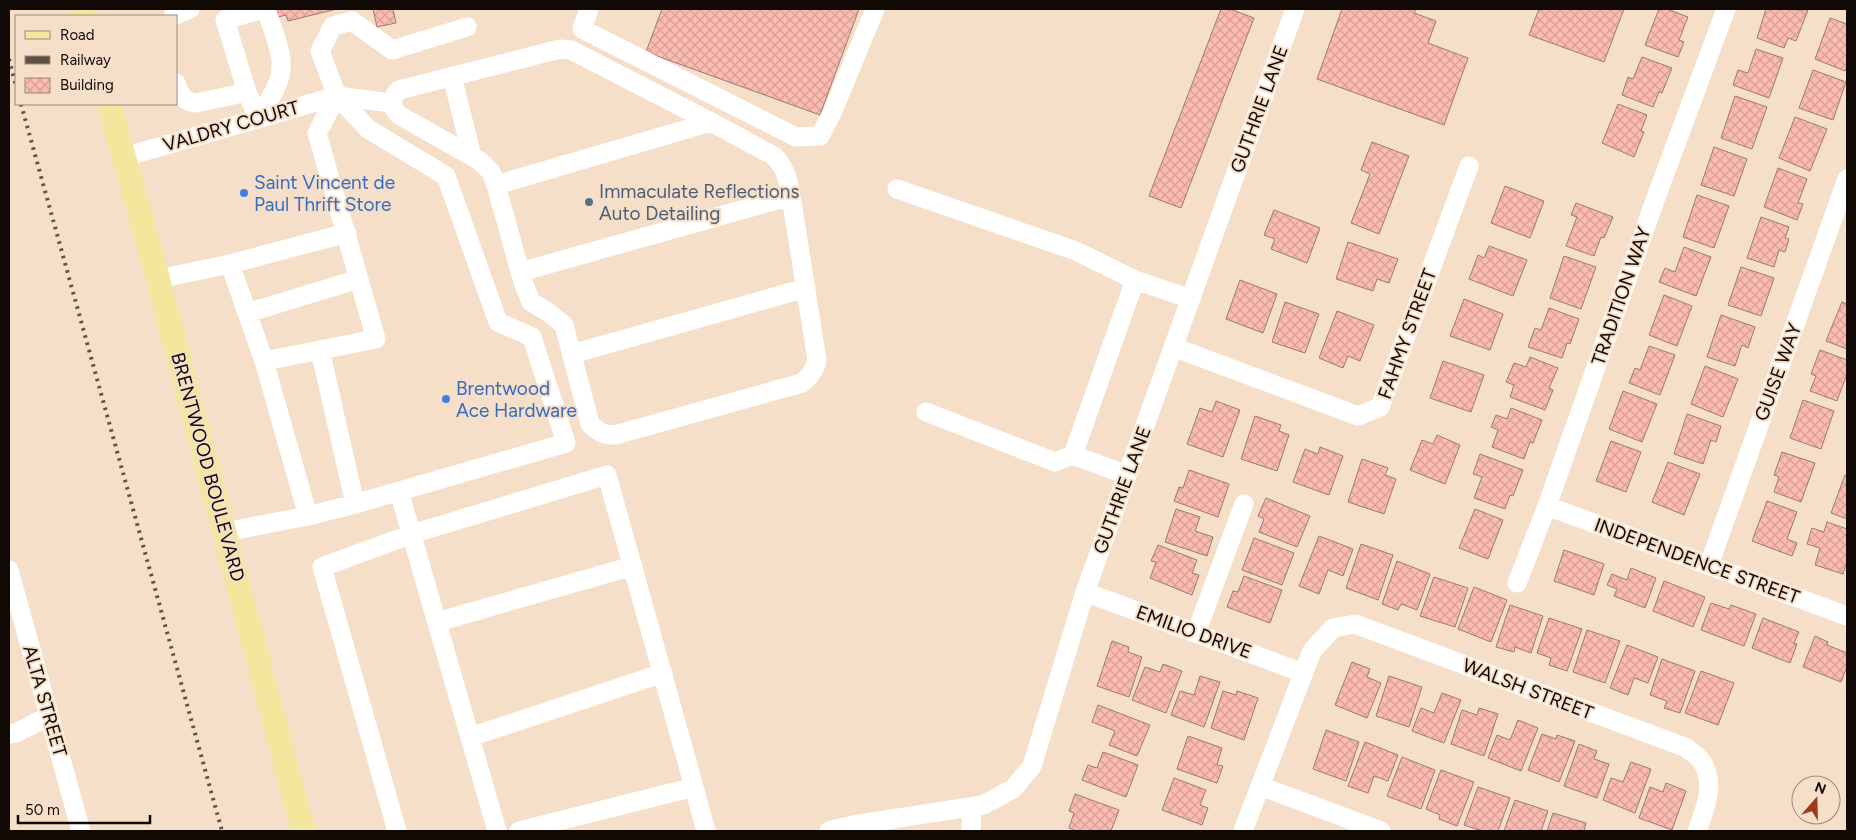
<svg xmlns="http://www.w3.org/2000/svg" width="1856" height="840" font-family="Figtree,sans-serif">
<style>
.building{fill:url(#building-cross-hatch);stroke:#9a7b76}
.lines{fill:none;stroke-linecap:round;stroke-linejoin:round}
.minor{stroke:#fff;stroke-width:19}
.major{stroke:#f2e79d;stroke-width:24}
.rail{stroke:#5e5247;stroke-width:4;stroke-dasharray:2.5 5;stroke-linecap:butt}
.shop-dot{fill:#3f7fe0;stroke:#f6dfc9;stroke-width:2}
.service-dot{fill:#5c6f8a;stroke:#f6dfc9;stroke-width:2}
.labels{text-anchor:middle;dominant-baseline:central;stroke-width:4;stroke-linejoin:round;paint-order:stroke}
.street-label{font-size:19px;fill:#110a04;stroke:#f6dfc9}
.shop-label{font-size:19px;fill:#366cbe;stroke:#f6dfc9;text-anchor:start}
.service-label{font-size:19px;fill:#4e5e75;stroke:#f6dfc9;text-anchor:start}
</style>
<defs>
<pattern id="building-cross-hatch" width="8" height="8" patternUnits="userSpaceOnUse" patternTransform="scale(1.25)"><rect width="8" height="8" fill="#fcbbb1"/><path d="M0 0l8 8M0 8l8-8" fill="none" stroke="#d79f97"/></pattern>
</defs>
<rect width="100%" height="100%" fill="#f6dfc9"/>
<path class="building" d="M276 9H337L288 21 286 15 278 17Z
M373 9H393L396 23 377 27Z
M662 9H859L820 115 646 52Z
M1221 9H1230L1254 18 1181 208 1149 196Z
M1342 9H1416L1414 13 1436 21 1428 43 1468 58 1444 125 1317 79Z
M1539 9H1624L1604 62 1529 35Z
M1659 9H1667L1688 17 1679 40 1684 42 1678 57 1645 45Z
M1766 9 1808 10 1796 41 1788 38 1784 48 1757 38Z
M1830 18 1847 24V66L1845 71 1815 59Z
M1756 49 1783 58 1769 98 1733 85 1738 70 1748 73Z
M1642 57 1672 68 1662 93 1659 92 1653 107 1622 95 1628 77 1633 79Z
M1813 70 1846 82 1833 120 1799 108Z
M1735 96 1767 107 1752 149 1721 138Z
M1618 104 1647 115 1641 131 1644 132 1634 157 1602 143Z
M1795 117 1827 129 1810 171 1779 158Z
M1372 142 1409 156 1379 234 1351 223 1370 174 1361 170Z
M1714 147 1747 159 1734 196 1701 185Z
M1778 168 1807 179 1798 203 1803 204 1797 220 1764 207Z
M1505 186 1544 201 1530 238 1491 223Z
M1697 195 1729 206 1714 248 1683 237Z
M1576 203 1613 217 1604 238 1601 237 1594 256 1566 246 1577 217 1571 215Z
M1274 210 1320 228 1307 263 1271 249 1275 239 1264 235Z
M1761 217 1789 227 1785 238 1789 239 1785 252 1779 250 1774 267 1747 258Z
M1348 242 1398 259 1389 283 1377 279 1373 291 1336 279Z
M1489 246 1527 260 1513 296 1469 279 1478 255 1484 258Z
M1684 247 1711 257 1696 296 1659 282 1665 268 1675 272Z
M1564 256 1596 267 1581 309 1550 298Z
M1741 267 1774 278 1761 316 1728 305Z
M1240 280 1277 294 1263 333 1226 319Z
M1664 295 1692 306 1677 346 1649 335Z
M1464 299 1503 314 1490 350 1450 336Z
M1285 302 1319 314 1305 353 1272 342Z
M1842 302 1847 304V349L1826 341Z
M1549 308 1579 319 1570 344 1567 343 1562 358 1528 347 1535 328 1541 330Z
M1337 311 1374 325 1360 361 1348 356 1343 368 1319 358Z
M1721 315 1755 327 1748 348 1742 345 1735 366 1707 357Z
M1649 346 1675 355 1660 395 1629 383 1635 368 1640 370Z
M1820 350 1847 360V374L1837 401 1810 391 1816 376 1811 374Z
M1530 357 1558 368 1549 388 1553 390 1545 410 1510 397 1514 385 1506 382 1514 363 1526 367Z
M1443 361 1484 375 1471 412 1430 398Z
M1705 366 1738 379 1723 417 1691 404Z
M1623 391 1657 404 1642 442 1609 429Z
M1803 400 1834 411 1821 449 1790 438Z
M1216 401 1240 410 1223 457 1187 444 1200 408 1212 412Z
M1511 408 1542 420 1533 443 1530 442 1524 459 1492 447 1498 430 1491 427 1496 415 1507 419Z
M1687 414 1721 426 1716 442 1711 440 1703 464 1674 454Z
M1255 416 1281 425 1279 431 1289 435 1277 471 1241 459Z
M1437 435 1460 445 1445 484 1410 470 1422 440 1433 444Z
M1611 441 1641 452 1626 492 1596 481Z
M1320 447 1343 456 1329 495 1293 482 1305 449 1318 454Z
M1782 452 1815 463 1801 502 1774 492 1779 477 1774 475Z
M1480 454 1523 470 1513 496 1510 495 1505 509 1474 498 1482 477 1473 474Z
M1362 459 1388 468 1385 475 1396 479 1384 514 1348 502Z
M1668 462 1700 474 1684 515 1652 502Z
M1189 470 1229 484 1218 517 1174 501 1179 487 1183 488Z
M1845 475 1847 476V519L1831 513Z
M1266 498 1310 516 1297 547 1259 532 1264 519 1258 516Z
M1767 501 1797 512 1787 539 1797 543 1792 556 1752 541Z
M1176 509 1200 517 1195 531 1213 537 1207 556 1165 542Z
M1475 509 1503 520 1488 559 1459 548Z
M1827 522 1847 529V561L1843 574 1815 565 1820 548 1807 544 1812 528 1824 532Z
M1319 536 1353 549 1343 576 1328 570 1319 594 1299 586Z
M1254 538 1294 553 1282 585 1242 570Z
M1361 544 1393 555 1378 600 1346 588Z
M1158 545 1197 560 1192 573 1199 575 1192 595 1150 578 1156 562 1151 561Z
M1564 550 1604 564 1594 595 1554 581Z
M1397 561 1430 574 1417 610 1401 604 1398 610 1382 604Z
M1631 568 1656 578 1645 608 1614 596 1617 589 1607 585 1612 574 1627 580Z
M1244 576 1282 590 1270 623 1227 607 1233 591 1238 592Z
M1434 577 1468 588 1455 627 1420 616Z
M1664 581 1705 597 1693 627 1653 611Z
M1474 587 1507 600 1491 642 1458 629Z
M1711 603 1729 609 1731 605 1756 614 1744 646 1701 630Z
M1510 605 1543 616 1531 653 1515 647 1514 652 1496 647Z
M1549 618 1582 629 1567 671 1549 665 1551 658 1537 653Z
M1763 618 1799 632 1794 643 1797 644 1790 663 1752 648Z
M1587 630 1620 641 1605 683 1573 672Z
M1815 636 1828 642 1827 645 1847 653V666L1841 682 1803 667Z
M1112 641 1129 647 1128 652 1142 657 1129 697 1097 686Z
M1627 645 1658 657 1648 683 1634 678 1628 695 1610 688Z
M1662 659 1695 671 1680 713 1664 708 1667 701 1650 695Z
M1352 662 1370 669 1367 677 1381 683 1367 718 1335 705Z
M1163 664 1182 671 1166 713 1132 700 1145 667 1160 672Z
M1701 671 1734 683 1718 725 1685 713Z
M1200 676 1220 682 1204 727 1171 715 1180 691 1194 695Z
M1389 676 1422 687 1409 727 1376 716Z
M1223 691 1236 695 1237 691 1258 698 1244 740 1211 728Z
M1442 693 1461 700 1444 743 1412 731 1421 708 1434 713Z
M1098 705 1150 725 1137 756 1109 745 1115 731 1092 722Z
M1479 708 1498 714 1484 756 1451 744 1462 710 1477 715Z
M1518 720 1538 728 1521 771 1488 758 1497 735 1510 740Z
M1326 730 1359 742 1346 781 1313 769Z
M1542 734 1556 739 1557 735 1575 741 1559 782 1528 770Z
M1188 736 1222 748 1217 765 1223 766 1217 783 1177 769Z
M1365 742 1398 755 1388 781 1374 776 1368 793 1348 786Z
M1579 744 1597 751 1594 759 1609 764 1597 798 1564 786Z
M1103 752 1138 765 1126 797 1082 780 1088 765 1097 768Z
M1402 757 1435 770 1421 809 1387 796Z
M1631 762 1651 769 1635 813 1603 800 1611 778 1623 782Z
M1441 770 1474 782 1457 826 1439 819 1440 815 1426 809Z
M1174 778 1206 790 1200 805 1208 808 1202 825 1162 810Z
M1666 783 1686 791 1672 830 1639 818 1650 787 1663 792Z
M1478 787 1510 798 1498 831H1482L1464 825Z
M1075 794 1119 810 1111 831H1077L1069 828 1074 813 1069 811Z
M1515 800 1548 811 1541 831H1504Z
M1553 813 1586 823 1584 831H1547Z"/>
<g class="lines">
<path class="minor" d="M589 9 582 29 796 137 820 136 832 113 875 9
M173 16 190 9
M560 49 571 50 711 122 774 156C786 168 788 180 791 196L817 360C815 370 810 376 802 383L615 435C604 435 598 432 590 424L564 325 548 312 531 302 523 282 496 185 491 172 480 161 399 115C390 106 390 99 399 90Z
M452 76 472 156
M176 83C180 95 183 102 196 103L247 92
M258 118 247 92 225 20 263 9
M258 118C267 103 280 86 281 69 283 52 271 26 266 9
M124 157 337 96 391 103
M496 185 711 122
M897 189 1076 251 1135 280
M230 264 347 233
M520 272 791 196
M158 279 230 264 264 361 376 339 317 133 337 96
M247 313 359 279
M1173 347 1358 416 1380 407 1469 166
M320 350 355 504
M572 354 806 288
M264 361 308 516 355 504 566 443 532 337 498 322 446 176 368 129 337 96 320 51 333 26 352 21 392 50 467 27
M926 412 1055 462 1073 455
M1127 475 1073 455 1135 280 1191 299
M399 491 497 831
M1547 506 1847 616
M225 532 308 516
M1709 565 1847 179
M9 570 81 831
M1517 583 1547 506 1654 203 1726 9
M1085 592 1303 673
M437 622 633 566
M1196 633 1244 504
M9 734 16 733 49 716
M470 737 663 673
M1260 786 1381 831
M694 787 706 831
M397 831 322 567 412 534 607 475 694 787 519 831
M829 831 853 825 983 805 1013 789 1032 766 1085 592 1295 9
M971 831 972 807
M1243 831 1312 651 1333 628 1355 624 1687 748C1692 753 1699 757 1702 762 1716 783 1705 810 1697 831"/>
<path class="major" d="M83 9 85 16
M109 104 158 279 303 831"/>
<path class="rail" d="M9 59 16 86
M21 104 222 831"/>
</g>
<g class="shop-dot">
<circle cx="244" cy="193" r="5"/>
<circle cx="446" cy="399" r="5"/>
</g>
<circle class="service-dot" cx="589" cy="202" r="5"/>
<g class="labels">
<g class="street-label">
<text transform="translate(1259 109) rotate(-70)">GUTHRIE LANE</text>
<text transform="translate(231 126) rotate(-16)">VALDRY COURT</text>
<text transform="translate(1621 296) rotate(-71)">TRADITION WAY</text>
<text transform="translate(1407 334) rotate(-70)">FAHMY STREET</text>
<text transform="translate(1778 372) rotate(-70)">GUISE WAY</text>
<text transform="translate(208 467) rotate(75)">BRENTWOOD BOULEVARD</text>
<text transform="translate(1122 490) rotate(-70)">GUTHRIE LANE</text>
<text transform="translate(1697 561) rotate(20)">INDEPENDENCE STREET</text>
<text transform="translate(1194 632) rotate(20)">EMILIO DRIVE</text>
<text transform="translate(1528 689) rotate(21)">WALSH STREET</text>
<text transform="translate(45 701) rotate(74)">ALTA STREET</text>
</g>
<g class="shop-label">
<text x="254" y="182">Saint Vincent de<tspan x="254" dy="22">Paul Thrift Store</tspan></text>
<text x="456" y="388">Brentwood<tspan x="456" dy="22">Ace Hardware</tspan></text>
</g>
<g class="service-label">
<text x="599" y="191">Immaculate Reflections<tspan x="599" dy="22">Auto Detailing</tspan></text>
</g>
</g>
<rect width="1856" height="840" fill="none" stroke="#110a04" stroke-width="20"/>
<rect x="15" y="15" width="162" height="90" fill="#f6dfc9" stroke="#9a8a7a"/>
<rect x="25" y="31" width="25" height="8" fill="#f2e79d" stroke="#9a8a7a"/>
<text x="60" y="40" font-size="15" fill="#110a04">Road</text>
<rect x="25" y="56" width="25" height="8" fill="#5e5247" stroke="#9a8a7a"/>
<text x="60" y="65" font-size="15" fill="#110a04">Railway</text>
<rect x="25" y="78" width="25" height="15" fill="url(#building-cross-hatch)" stroke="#9a8a7a"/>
<text x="60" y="90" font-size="15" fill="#110a04">Building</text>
<g transform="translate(1816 800) rotate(20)"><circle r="24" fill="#f6dfc9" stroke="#9a8a7a"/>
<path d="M0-4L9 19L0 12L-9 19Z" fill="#a1391e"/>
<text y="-8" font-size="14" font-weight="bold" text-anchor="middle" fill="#110a04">N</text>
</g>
<path d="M18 815v8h132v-8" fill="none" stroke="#110a04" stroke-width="2.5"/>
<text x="25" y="815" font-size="15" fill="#110a04" stroke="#f6dfc9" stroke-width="4" paint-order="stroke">50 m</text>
</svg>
